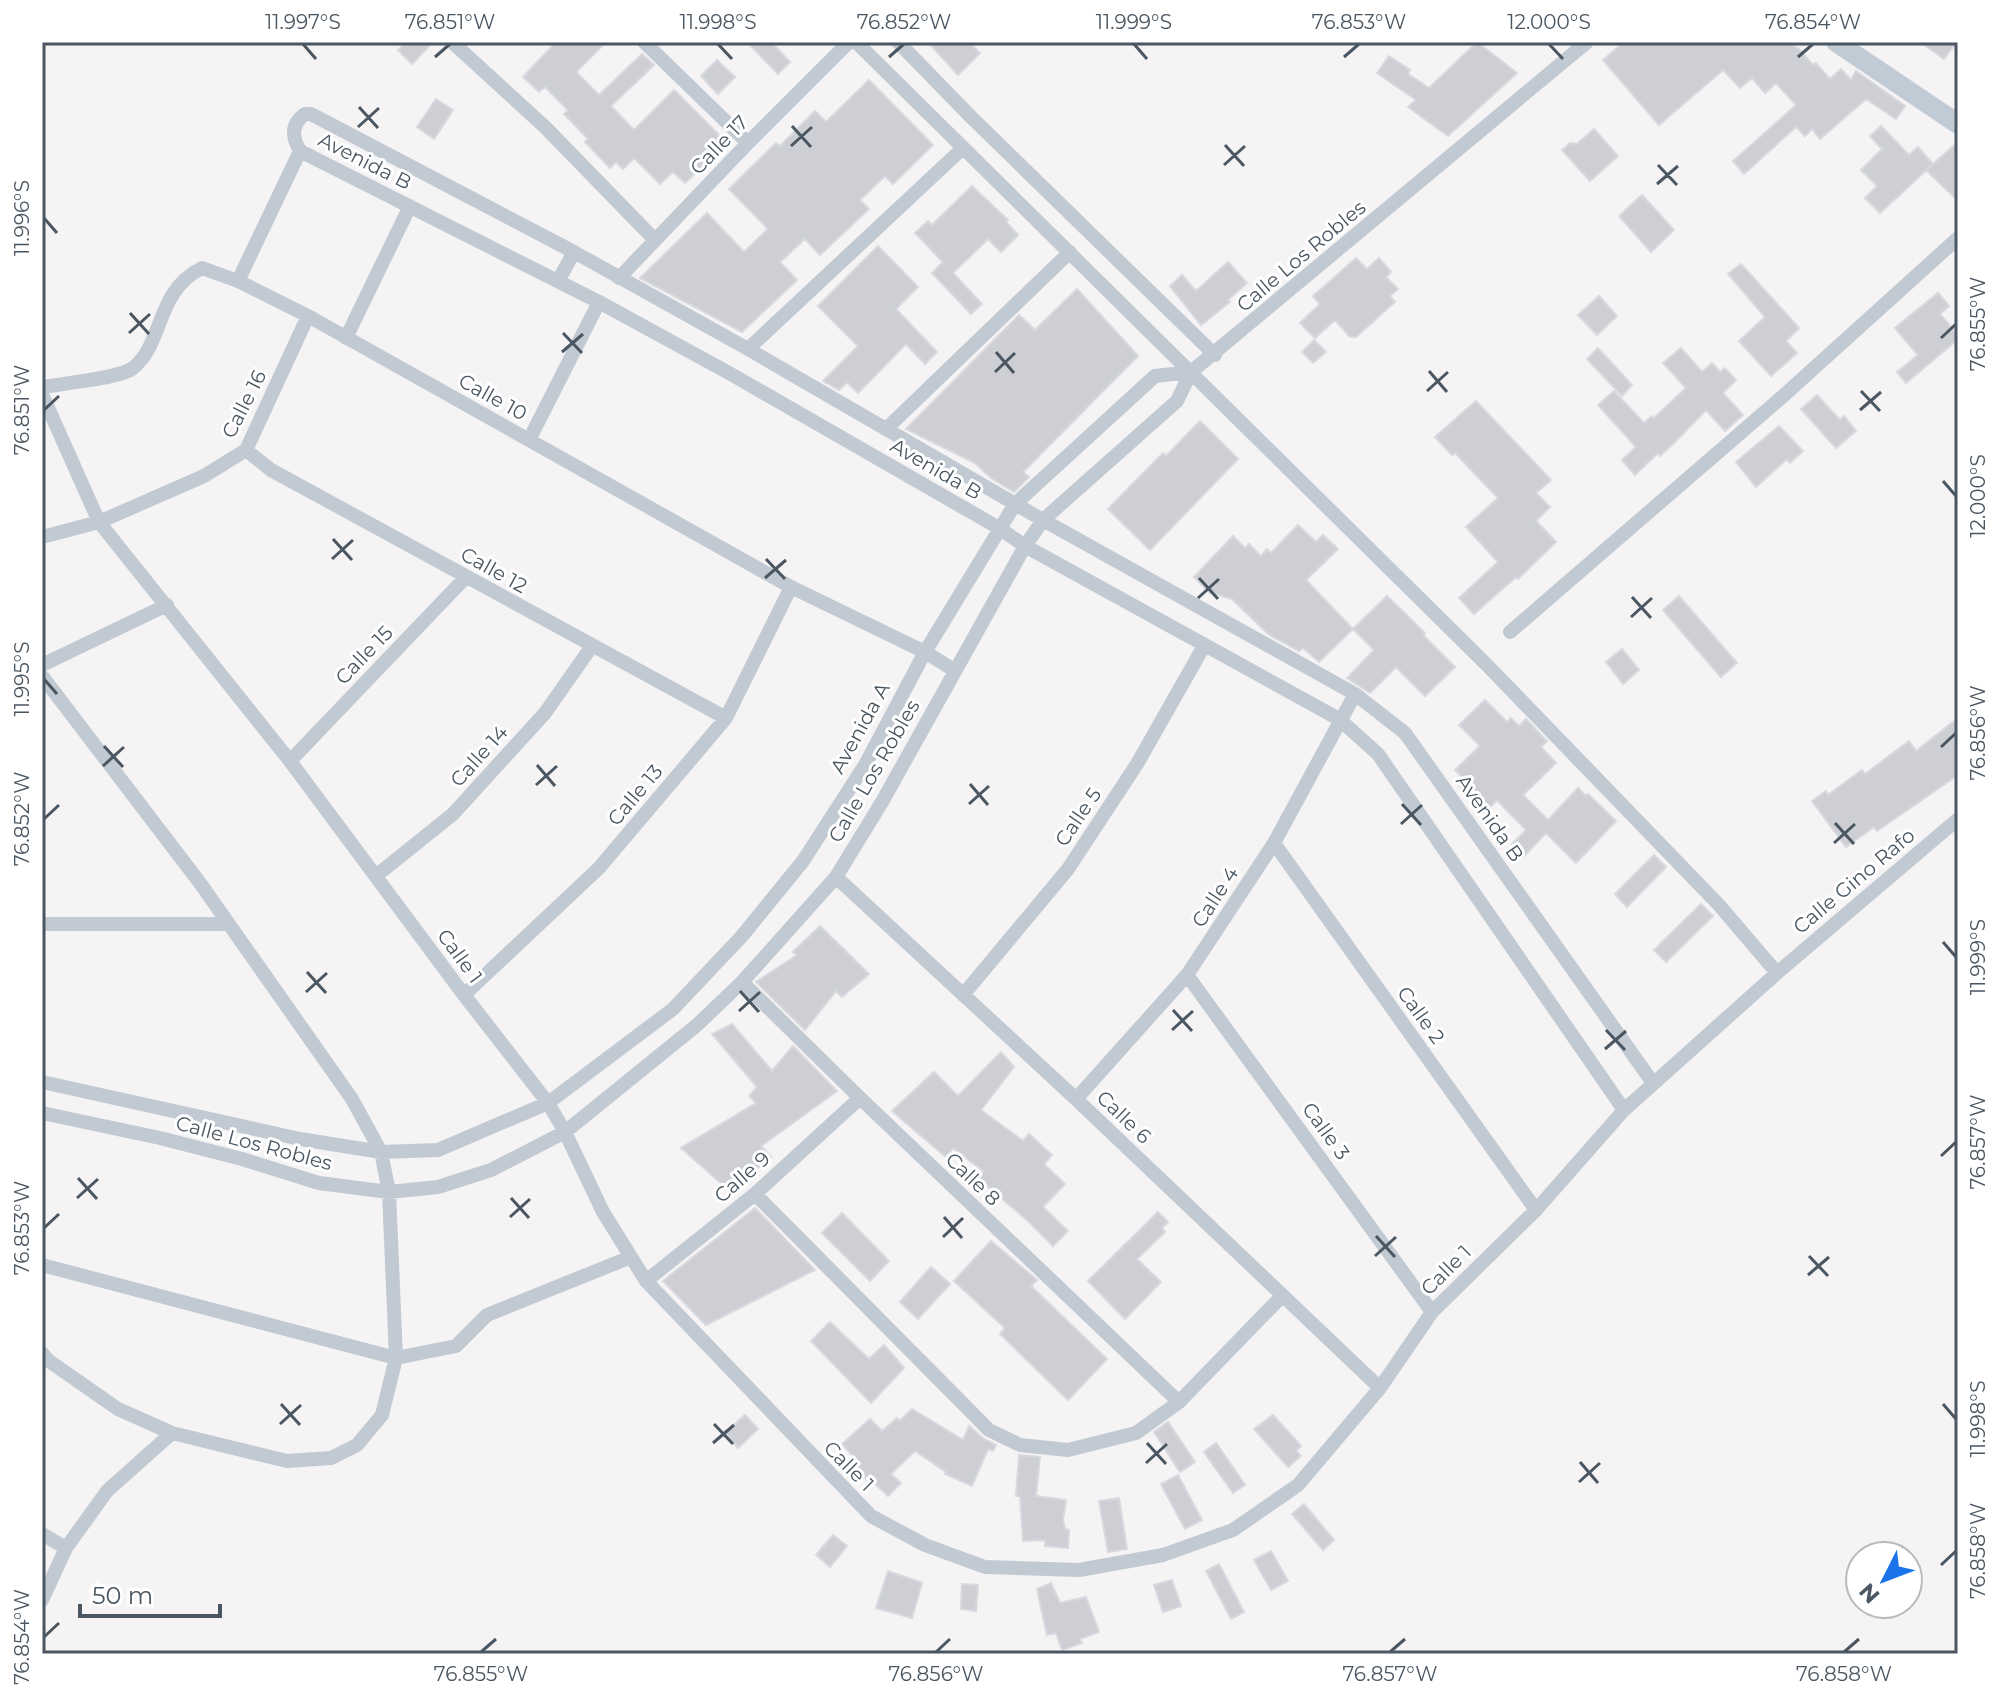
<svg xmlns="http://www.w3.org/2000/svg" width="2000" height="1696" font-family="Montserrat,sans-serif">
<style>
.building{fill:#cdcfd5;stroke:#d7d9de;stroke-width:2}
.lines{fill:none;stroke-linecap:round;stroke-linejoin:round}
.street{stroke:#c1cad2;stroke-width:14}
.secondary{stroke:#c1cbd6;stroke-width:20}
.ticks{fill:none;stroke:#4a5661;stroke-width:3}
.labels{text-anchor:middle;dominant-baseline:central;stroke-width:6;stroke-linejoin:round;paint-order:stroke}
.street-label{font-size:20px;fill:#4a5661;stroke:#fff}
.neatline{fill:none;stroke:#4a5661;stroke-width:3}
.ticks-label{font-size:20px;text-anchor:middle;fill:#4a5661}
</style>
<rect width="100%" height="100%" fill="#f5f3f3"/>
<path class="building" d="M407 42H433L412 64 398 50Z
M556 42H606L576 72 599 95 642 54 654 65 611 106 634 130 674 90 727 143 685 183 673 172 660 184 634 158 623 169 616 162 610 168 585 142 588 139 564 114 568 110 545 87 539 92 523 77Z
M747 42H771L790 62 778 74Z
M928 42H969L980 53 958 75Z
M1477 42 1517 73 1448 136 1408 107 1416 100 1377 73 1389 56 1410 70 1408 74 1429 88Z
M1624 42H1786L1798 48 1813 65 1816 63 1830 79 1841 69 1851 80 1856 71 1905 106 1896 119 1866 99 1820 139 1812 129 1805 136 1796 127 1744 174 1733 161 1796 105 1776 83 1765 93 1752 78 1740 88 1723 70 1659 125 1603 60Z
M1920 42H1957L1944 59Z
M717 60 735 77 718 94 701 76Z
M869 80 933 145 893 184 885 176 860 200 869 209 820 255 805 239 780 262 797 280 742 332 640 278 707 213 744 252 768 229 729 189 776 143 780 146 815 111 826 122Z
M436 99 453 110 434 139 417 127Z
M1881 126 1909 155 1918 147 1933 164 1880 213 1865 198 1877 186 1861 170 1882 149 1870 136Z
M1594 129 1618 156 1590 181 1562 150 1570 143 1577 144Z
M1958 142V201L1926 170Z
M972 186 1008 220 1006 222 1018 235 1001 252 988 239 953 273 982 304 971 314 932 273 943 262 915 233 928 221 932 225Z
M1642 195 1674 230 1651 252 1619 216Z
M878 246 918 287 896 309 937 352 925 364 906 344 858 393 847 382 839 390 823 381 858 346 818 306Z
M1356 258 1367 269 1379 258 1391 272 1386 277 1398 289 1390 296 1395 302 1356 337H1350L1335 320 1315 338 1300 323 1320 304 1313 296Z
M1228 262 1247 283 1228 300 1230 302 1201 325 1170 286 1182 275 1196 291Z
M1741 264 1799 328 1786 341 1797 353 1771 376 1739 341 1765 317 1728 274Z
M1077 289 1138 356 1023 472 1029 477 1014 492 991 478 975 463 906 429 1019 315 1035 330Z
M1938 293 1949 306 1940 314 1958 335V339L1906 383 1897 372 1918 355 1895 328Z
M1599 296 1617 316 1597 335 1578 315Z
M1314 340 1326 352 1313 363 1302 352Z
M1598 348 1632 385 1622 396 1587 359Z
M1681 348 1702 372 1712 363 1720 372 1725 368 1736 380 1723 393 1743 415 1725 431 1706 410 1674 443 1660 456 1658 453 1635 475 1622 460 1636 447 1598 405 1614 391 1644 423 1652 416 1654 418 1686 388 1663 363Z
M1817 395 1840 420 1844 416 1856 431 1836 448 1801 409Z
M1476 401 1551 480 1536 493 1550 507 1536 521 1556 542 1518 579 1516 577 1474 614 1459 598 1498 562 1466 527 1498 498 1455 453 1452 455 1435 437Z
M1200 421 1238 459 1150 550 1108 509 1163 453 1166 456Z
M1779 426 1803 451 1790 463 1787 459 1756 487 1736 462Z
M1298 525 1316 542 1323 535 1338 549 1306 580 1353 629 1319 662 1303 648 1299 651 1268 634 1232 599 1209 592 1194 577 1233 536 1245 548 1249 544 1261 556 1267 549 1271 553Z
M1387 596 1425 633 1423 635 1455 667 1425 696 1396 667 1370 693 1347 678 1374 650 1353 629Z
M1679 596 1737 663 1721 677 1663 610Z
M1622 649 1639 670 1623 684 1606 662Z
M1485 700 1507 722 1511 718 1519 726 1526 719 1547 741 1541 747 1556 763 1523 795 1548 820 1578 788 1586 796 1588 794 1616 821 1576 863 1546 833 1524 856 1512 844 1526 830 1497 800 1484 813 1458 784 1464 779 1455 770 1480 746 1459 725Z
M1958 718V775L1877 831 1874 827 1846 847 1812 801 1826 791 1828 795 1862 770 1865 774 1909 741 1916 751Z
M1654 855 1666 867 1627 907 1615 894Z
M1701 904 1713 916 1666 962 1654 950Z
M820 926 869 974 842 997 836 991 805 1030 756 982 797 955 793 952Z
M732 1024 772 1071 793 1046 837 1091 761 1146 771 1157 730 1191 681 1148 756 1103 749 1096 757 1087 712 1034Z
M1001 1052 1014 1067 981 1110 1023 1141 1029 1134 1052 1155 1044 1164 1065 1184 1043 1207 1068 1231 1053 1246 1029 1222 978 1178 983 1171 953 1148 946 1157 892 1111 934 1072 958 1096Z
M755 1208 815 1270 706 1325 663 1281Z
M1158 1212 1168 1222 1162 1228 1165 1232 1137 1259 1161 1282 1125 1319 1088 1281Z
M842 1213 889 1261 870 1281 822 1233Z
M991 1241 1037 1280 1031 1286 1107 1359 1068 1400 1000 1334 1005 1328 954 1281Z
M931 1267 950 1284 918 1319 900 1302Z
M830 1322 869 1359 884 1345 904 1368 871 1403 811 1341Z
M912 1409 963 1440 969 1426 984 1439 996 1445 993 1451 988 1449 972 1486 945 1474 946 1472 915 1451 891 1474 901 1483 888 1496 871 1480 869 1482 856 1468 860 1464 842 1444 870 1419 882 1431 897 1418 900 1421Z
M745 1415 758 1429 738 1448 725 1433Z
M1273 1415 1301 1446 1296 1451 1301 1456 1288 1467 1254 1429Z
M1168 1422 1195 1462 1180 1472 1154 1432Z
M1216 1443 1245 1485 1233 1493 1204 1452Z
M1019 1455 1040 1457 1036 1496 1066 1500 1063 1520 1065 1529 1069 1530 1068 1548 1045 1546V1540L1023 1541 1020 1496H1016Z
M1178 1475 1202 1520 1185 1529 1161 1484Z
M1119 1498 1127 1549 1108 1552 1099 1501Z
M1304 1504 1334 1540 1323 1550 1292 1514Z
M833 1535 847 1546 830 1567 816 1555Z
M1271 1551 1288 1581 1271 1590 1254 1560Z
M1219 1564 1244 1612 1231 1619 1206 1571Z
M888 1571 922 1583 912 1618 876 1608Z
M1172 1580 1181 1606 1163 1612 1154 1585Z
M1051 1583 1060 1603 1086 1597 1099 1632 1080 1639 1082 1643 1062 1650 1056 1633 1047 1635 1037 1589Z
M962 1584 978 1585 976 1611 961 1609Z"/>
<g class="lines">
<path class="street" d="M452 42 545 127 655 240
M644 42 748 143
M856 42 1487 665 1719 905 1777 973
M898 42 971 117 1215 355
M619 278 748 143 849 42
M238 281 300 151
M558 281 574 252
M346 338 410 206
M748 349 963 148
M42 387C61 384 121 378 133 368 164 344 155 291 202 268L238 281 308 316 791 587 925 652 954 670
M42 394 99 522 290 761 464 995 548 1103 565 1132 603 1212 646 1281 871 1516 925 1545 985 1567 1079 1570 1163 1555 1233 1530 1298 1485 1380 1388 1432 1312 1536 1210 1624 1110 1777 973 1958 819
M886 429 1070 252
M529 440 599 302
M246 450 271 470 726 718
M42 537 99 522 204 476 246 450 308 316
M1510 632 1782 397 1958 238
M42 665 167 605
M42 676 200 883 352 1099 381 1152 389 1192 396 1358 382 1415 357 1445 331 1458 287 1461 172 1433 107 1491 66 1548 42 1600
M290 761 466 577
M1274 843 1536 1210
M377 875 453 814 545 713 592 646
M836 877 1076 1099 1380 1388
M42 924H229
M1187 975 1432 1312
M742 982 860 1098 1179 1402
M464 995 599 868 726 718 791 587
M963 995 1068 869 1137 764 1204 646
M42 1082 300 1139 381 1152 438 1150 548 1103 673 1009 742 936 803 861 865 765 925 652 1015 504 1155 376 1191 372
M1076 1099 1187 975 1274 843 1355 694
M1624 1110 1378 754 1339 719 1025 546 999 528 729 373 599 302 300 151C292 137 291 124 305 114H311L574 252 748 349 1043 520 1355 694 1405 733 1653 1083
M42 1113 160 1138 242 1159 319 1183 389 1192 438 1187 491 1170 565 1132 697 1025 742 982 836 877 882 802 1025 546 1043 520 1177 401 1191 372 1587 42
M755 1194 989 1430 1020 1445 1068 1450 1136 1433 1179 1402 1282 1296
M42 1265 396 1358 456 1346 487 1315 631 1257
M646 1281 755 1194 860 1098
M42 1353 49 1361 118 1409 172 1433
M42 1534 66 1548"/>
<path class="secondary" d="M1836 42 1958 124"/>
</g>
<path class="ticks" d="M303 44 316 59M718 44 732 59M1134 44 1147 59M1549 44 1563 59M435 57 450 44M889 57 904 44M1344 57 1359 44M1798 57 1813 44M359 107 378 128M792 126 811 147M358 127 379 108M1225 145 1244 166M791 146 812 127M1224 165 1245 146M1658 165 1677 185M1657 184 1678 166M44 218 57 233M130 313 149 334M129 333 150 314M563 333 582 353M1941 338 1956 324M562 352 583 334M996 352 1014 373M1429 371 1447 392M995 372 1015 353M1427 391 1448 372M1861 391 1880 411M44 410 59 396M1860 410 1881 392M1943 481 1956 496M333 539 352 560M332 559 353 540M766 559 785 579M765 578 786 560M1199 578 1218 599M1632 597 1651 618M1198 598 1219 579M1631 617 1652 598M44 679 57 694M104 746 123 767M1941 747 1956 733M537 765 555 786M103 766 124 747M970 784 988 805M536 785 557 766M969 804 989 786M1402 804 1421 825M44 819 59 805M1835 823 1854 844M1401 824 1422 805M1834 843 1855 824M1943 942 1956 957M307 972 326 993M740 991 759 1012M306 992 327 973M1173 1010 1192 1031M739 1011 760 992M1172 1030 1193 1011M1606 1030 1625 1050M1605 1049 1626 1031M1941 1156 1956 1142M78 1178 97 1199M77 1198 98 1179M511 1198 529 1218M510 1217 530 1199M944 1217 962 1238M44 1228 59 1214M1376 1236 1395 1257M943 1237 963 1218M1375 1256 1396 1237M1809 1256 1828 1276M1808 1275 1829 1257M281 1404 300 1425M1943 1404 1956 1419M280 1424 301 1405M714 1424 733 1444M713 1443 734 1425M1147 1443 1166 1464M1580 1462 1598 1483M1146 1463 1167 1444M1579 1482 1600 1463M1941 1565 1956 1551M44 1637 59 1623M481 1652 496 1639M936 1652 950 1639M1390 1652 1405 1639M1844 1652 1859 1639"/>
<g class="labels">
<g class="street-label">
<text transform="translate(719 145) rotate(-46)">Calle 17</text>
<text transform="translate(365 161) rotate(27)">Avenida B</text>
<text transform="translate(1301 256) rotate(-40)">Calle Los Robles</text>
<text transform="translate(493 397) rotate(29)">Calle 10</text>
<text transform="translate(244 404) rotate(-63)">Calle 16</text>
<text transform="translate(936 469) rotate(30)">Avenida B</text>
<text transform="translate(494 570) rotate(29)">Calle 12</text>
<text transform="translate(364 655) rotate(-46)">Calle 15</text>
<text transform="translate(860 728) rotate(-61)">Avenida A</text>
<text transform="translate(479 756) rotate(-48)">Calle 14</text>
<text transform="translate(874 771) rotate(-60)">Calle Los Robles</text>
<text transform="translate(635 795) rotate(-50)">Calle 13</text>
<text transform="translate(1078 817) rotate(-56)">Calle 5</text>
<text transform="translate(1490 818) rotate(55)">Avenida B</text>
<text transform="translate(1854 881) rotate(-40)">Calle Gino Rafo</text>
<text transform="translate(1215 897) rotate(-57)">Calle 4</text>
<text transform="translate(460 956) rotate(54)">Calle 1</text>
<text transform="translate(1421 1015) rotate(54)">Calle 2</text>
<text transform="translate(1124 1117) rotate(44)">Calle 6</text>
<text transform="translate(1326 1131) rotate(54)">Calle 3</text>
<text transform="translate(254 1143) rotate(15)">Calle Los Robles</text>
<text transform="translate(742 1177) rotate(-41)">Calle 9</text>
<text transform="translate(973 1179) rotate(44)">Calle 8</text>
<text transform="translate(1446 1270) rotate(-45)">Calle 1</text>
<text transform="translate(849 1466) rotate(45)">Calle 1</text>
</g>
</g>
<rect width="2000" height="1696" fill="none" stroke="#ffffff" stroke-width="88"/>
<g transform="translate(1884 1580) rotate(228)"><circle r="38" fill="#ffffff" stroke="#b7bbc0" stroke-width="2"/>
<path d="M0-6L14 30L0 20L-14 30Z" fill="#1a73e8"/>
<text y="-12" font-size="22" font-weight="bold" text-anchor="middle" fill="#4a5661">N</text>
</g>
<path d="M80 1604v12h140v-12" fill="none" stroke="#4a5661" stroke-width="4"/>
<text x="92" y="1604" font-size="24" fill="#4a5661" stroke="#ffffff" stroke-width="6" paint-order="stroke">50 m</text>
<rect x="44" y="44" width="1912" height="1608" class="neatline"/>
<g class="ticks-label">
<text x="303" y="29">11.997°S</text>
<text x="450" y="29">76.851°W</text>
<text x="718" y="29">11.998°S</text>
<text x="904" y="29">76.852°W</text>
<text x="1134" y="29">11.999°S</text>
<text x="1359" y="29">76.853°W</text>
<text x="1549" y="29">12.000°S</text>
<text x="1813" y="29">76.854°W</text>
<text transform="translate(22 218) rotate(-90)" y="7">11.996°S</text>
<text transform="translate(1978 324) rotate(-90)" y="7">76.855°W</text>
<text transform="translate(22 410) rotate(-90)" y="7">76.851°W</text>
<text transform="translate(1978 496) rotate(-90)" y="7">12.000°S</text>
<text transform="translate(22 679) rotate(-90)" y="7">11.995°S</text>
<text transform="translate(1978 733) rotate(-90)" y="7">76.856°W</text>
<text transform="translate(22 819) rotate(-90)" y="7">76.852°W</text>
<text transform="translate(1978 957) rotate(-90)" y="7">11.999°S</text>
<text transform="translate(1978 1142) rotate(-90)" y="7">76.857°W</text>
<text transform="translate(22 1228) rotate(-90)" y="7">76.853°W</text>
<text transform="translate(1978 1419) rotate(-90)" y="7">11.998°S</text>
<text transform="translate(1978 1551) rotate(-90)" y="7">76.858°W</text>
<text transform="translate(22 1637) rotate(-90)" y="7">76.854°W</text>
<text x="481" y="1681">76.855°W</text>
<text x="936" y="1681">76.856°W</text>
<text x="1390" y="1681">76.857°W</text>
<text x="1844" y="1681">76.858°W</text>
</g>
</svg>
